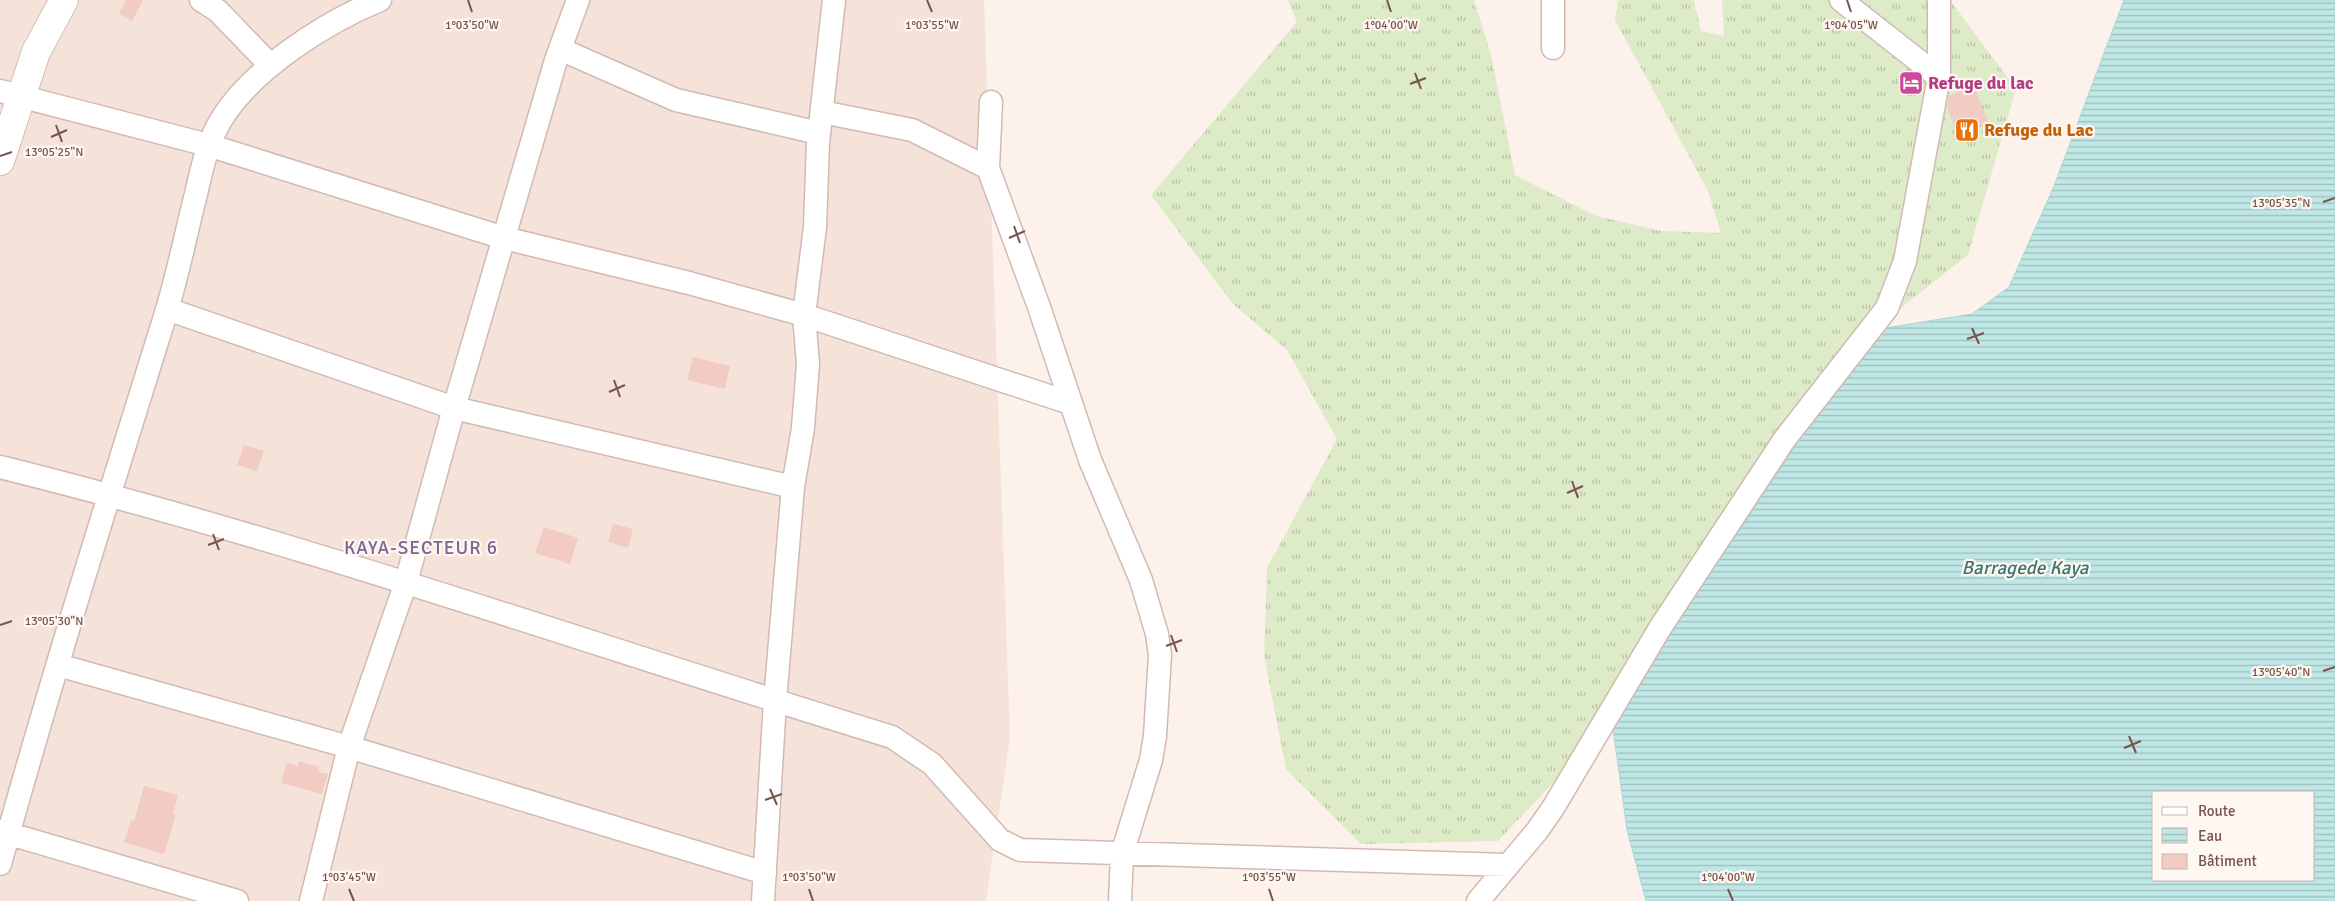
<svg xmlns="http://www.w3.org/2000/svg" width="2335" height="901" font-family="Signika,sans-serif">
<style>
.residential{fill:#f5e2d9}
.grass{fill:url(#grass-tufts)}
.water{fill:url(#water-rules);stroke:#a4d9d6;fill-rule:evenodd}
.building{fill:#f2cbc2}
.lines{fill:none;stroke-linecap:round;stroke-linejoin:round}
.minor-casing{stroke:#d2bab2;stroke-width:25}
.secondary-casing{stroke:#d7bab2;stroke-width:30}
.minor{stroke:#fff;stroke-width:22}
.secondary{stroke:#fff;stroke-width:28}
.ticks{fill:none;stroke:#79534d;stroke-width:2}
.labels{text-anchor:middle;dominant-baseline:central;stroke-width:4.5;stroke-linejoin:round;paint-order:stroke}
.hotel-label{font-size:18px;font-weight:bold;fill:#b23c85;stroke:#fff7f1;text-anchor:start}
.food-label{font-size:18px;font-weight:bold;fill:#c56008;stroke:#fff7f1;text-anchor:start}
.neighbourhood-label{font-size:19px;letter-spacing:1px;fill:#7a6594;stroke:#fff7f1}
.water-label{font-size:19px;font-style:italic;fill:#3c7674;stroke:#fff7f1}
.ticks-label{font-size:12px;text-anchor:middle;fill:#79534d;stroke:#fff7f1;stroke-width:4.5;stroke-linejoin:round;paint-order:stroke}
</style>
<defs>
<pattern id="grass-tufts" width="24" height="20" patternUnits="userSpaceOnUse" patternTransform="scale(1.25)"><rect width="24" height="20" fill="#deebc8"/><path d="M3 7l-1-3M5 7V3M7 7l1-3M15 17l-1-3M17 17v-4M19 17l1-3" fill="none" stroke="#b9c1a5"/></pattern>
<pattern id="water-rules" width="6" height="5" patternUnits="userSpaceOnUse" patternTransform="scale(1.25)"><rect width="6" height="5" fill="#bee7e5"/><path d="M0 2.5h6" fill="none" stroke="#9fbebc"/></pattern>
</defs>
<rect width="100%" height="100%" fill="#fdf2eb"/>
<path class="residential" d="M0 0H984L1010 738 986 901H0Z"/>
<path class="grass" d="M1288 0H1474L1491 55 1515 175 1596 216 1662 231 1721 233 1708 191 1615 20 1618 0H1694L1701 31 1724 36 1722 0H1950L2016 89 1968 255 1873 330 1612 721 1498 841 1361 844 1286 769 1264 656 1267 568 1337 439 1287 350 1232 303 1151 195 1297 22Z"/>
<path class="water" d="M2124 0H2335V901H1646L1627 830 1612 721 1873 330 1972 314 2009 287 2054 186ZM2154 792H2314V880H2154Z"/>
<path class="building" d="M126 0H143L132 21 119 14Z
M1974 86 1989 124 1958 136 1947 107 1949 96Z
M693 357 730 366 725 389 687 380Z
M244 445 264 451 257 471 237 465Z
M613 524 633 529 628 548 608 542Z
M544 527 578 538 570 564 535 553Z
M299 761 319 767 318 772 328 774 322 794 281 783 287 763 298 766Z
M144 786 178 795 173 814 176 815 164 854 124 842 131 820 134 821Z"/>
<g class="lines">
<defs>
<path id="minor" d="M201 0 218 11 270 65
M1841 0 1939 77
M1553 48V0
M560 49 676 100 819 133
M0 91 208 145 504 238 689 283 804 315 1070 403
M991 102 988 168 1039 307 1090 460 1141 580 1157 634 1160 655 1155 736 1151 760 1122 854 1120 901
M822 112 912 130 988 168
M167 309 454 408 793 487
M0 467C302 542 595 646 892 737L932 764 1000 840 1020 850 1507 865
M58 665 349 747 765 873
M0 831 237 901
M0 864C51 679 109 496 166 313 178 274 186 233 196 194 202 168 207 143 221 120 252 69 326 22 380 0
M311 901 349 747 406 582 454 408 556 60 578 0
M763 901 775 701 793 487 803 428 808 364 804 315 815 227 818 143 834 0
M1478 901 1537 831 1553 808 1660 628 1784 440 1887 308 1905 261 1939 77V0"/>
<path id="secondary" d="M0 161 36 52 64 0"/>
</defs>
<use href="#minor" class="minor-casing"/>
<use href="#secondary" class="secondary-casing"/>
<use href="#minor" class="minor"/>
<use href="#secondary" class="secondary"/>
</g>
<path class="ticks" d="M468 0 472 12M927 0 932 12M1387 0 1391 12M1847 0 1851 12M1415 73 1421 89M1410 84 1426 78M56 125 62 142M51 137 67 130M0 156 12 152M2323 202 2335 198M1014 226 1020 243M1009 238 1025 231M1972 328 1979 344M1967 339 1984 333M614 380 620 397M609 392 625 385M1572 481 1578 498M1567 493 1583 486M213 534 219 550M208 545 224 539M0 625 12 621M1171 635 1177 652M1166 646 1182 640M2323 671 2335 667M2129 736 2136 753M2124 748 2141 741M770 789 777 805M765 800 782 794M349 889 354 901M809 889 813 901M1269 889 1273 901M1728 889 1733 901"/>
<defs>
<symbol id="hotel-square" viewBox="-11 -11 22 22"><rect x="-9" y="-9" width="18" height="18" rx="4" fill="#d1479c" stroke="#fff7f1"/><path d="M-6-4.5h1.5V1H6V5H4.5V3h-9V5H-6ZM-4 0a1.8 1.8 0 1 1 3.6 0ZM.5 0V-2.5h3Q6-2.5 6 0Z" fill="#fff"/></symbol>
<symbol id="restaurant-square" viewBox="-11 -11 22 22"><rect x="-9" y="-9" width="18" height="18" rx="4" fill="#e8710a" stroke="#fff7f1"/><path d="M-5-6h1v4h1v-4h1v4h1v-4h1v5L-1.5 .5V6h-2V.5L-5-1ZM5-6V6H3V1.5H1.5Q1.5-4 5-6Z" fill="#fff"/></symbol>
</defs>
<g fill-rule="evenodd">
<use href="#hotel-square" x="1897" y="69" width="28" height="28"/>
<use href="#restaurant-square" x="1953" y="116" width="28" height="28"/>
</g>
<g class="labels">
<g class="hotel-label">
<text x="1928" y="83">Refuge du lac</text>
</g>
<g class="food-label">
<text x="1984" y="130">Refuge du Lac</text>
</g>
<g class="neighbourhood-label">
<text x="421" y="548">KAYA-SECTEUR 6</text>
</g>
<g class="water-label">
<text x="2025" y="568">Barragede Kaya</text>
</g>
</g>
<g class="ticks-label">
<text x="472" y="29">1°03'50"W</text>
<text x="932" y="29">1°03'55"W</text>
<text x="1391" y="29">1°04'00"W</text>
<text x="1851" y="29">1°04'05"W</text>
<text x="54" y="156">13°05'25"N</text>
<text x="2281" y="207">13°05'35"N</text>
<text x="54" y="625">13°05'30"N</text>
<text x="2281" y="676">13°05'40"N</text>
<text x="349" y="881">1°03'45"W</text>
<text x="809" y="881">1°03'50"W</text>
<text x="1269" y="881">1°03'55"W</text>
<text x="1728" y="881">1°04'00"W</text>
</g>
<rect x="2152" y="791" width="162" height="90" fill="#fff7f1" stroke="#c9b5af"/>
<rect x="2162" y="807" width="25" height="8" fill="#ffffff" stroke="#c9b5af"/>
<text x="2198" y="816" font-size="15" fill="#79534d">Route</text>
<rect x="2162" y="828" width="25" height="15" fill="url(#water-rules)" stroke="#c9b5af"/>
<text x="2198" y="841" font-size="15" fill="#79534d">Eau</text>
<rect x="2162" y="854" width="25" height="15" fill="#f2cbc2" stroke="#c9b5af"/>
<text x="2198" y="866" font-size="15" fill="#79534d">Bâtiment</text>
</svg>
